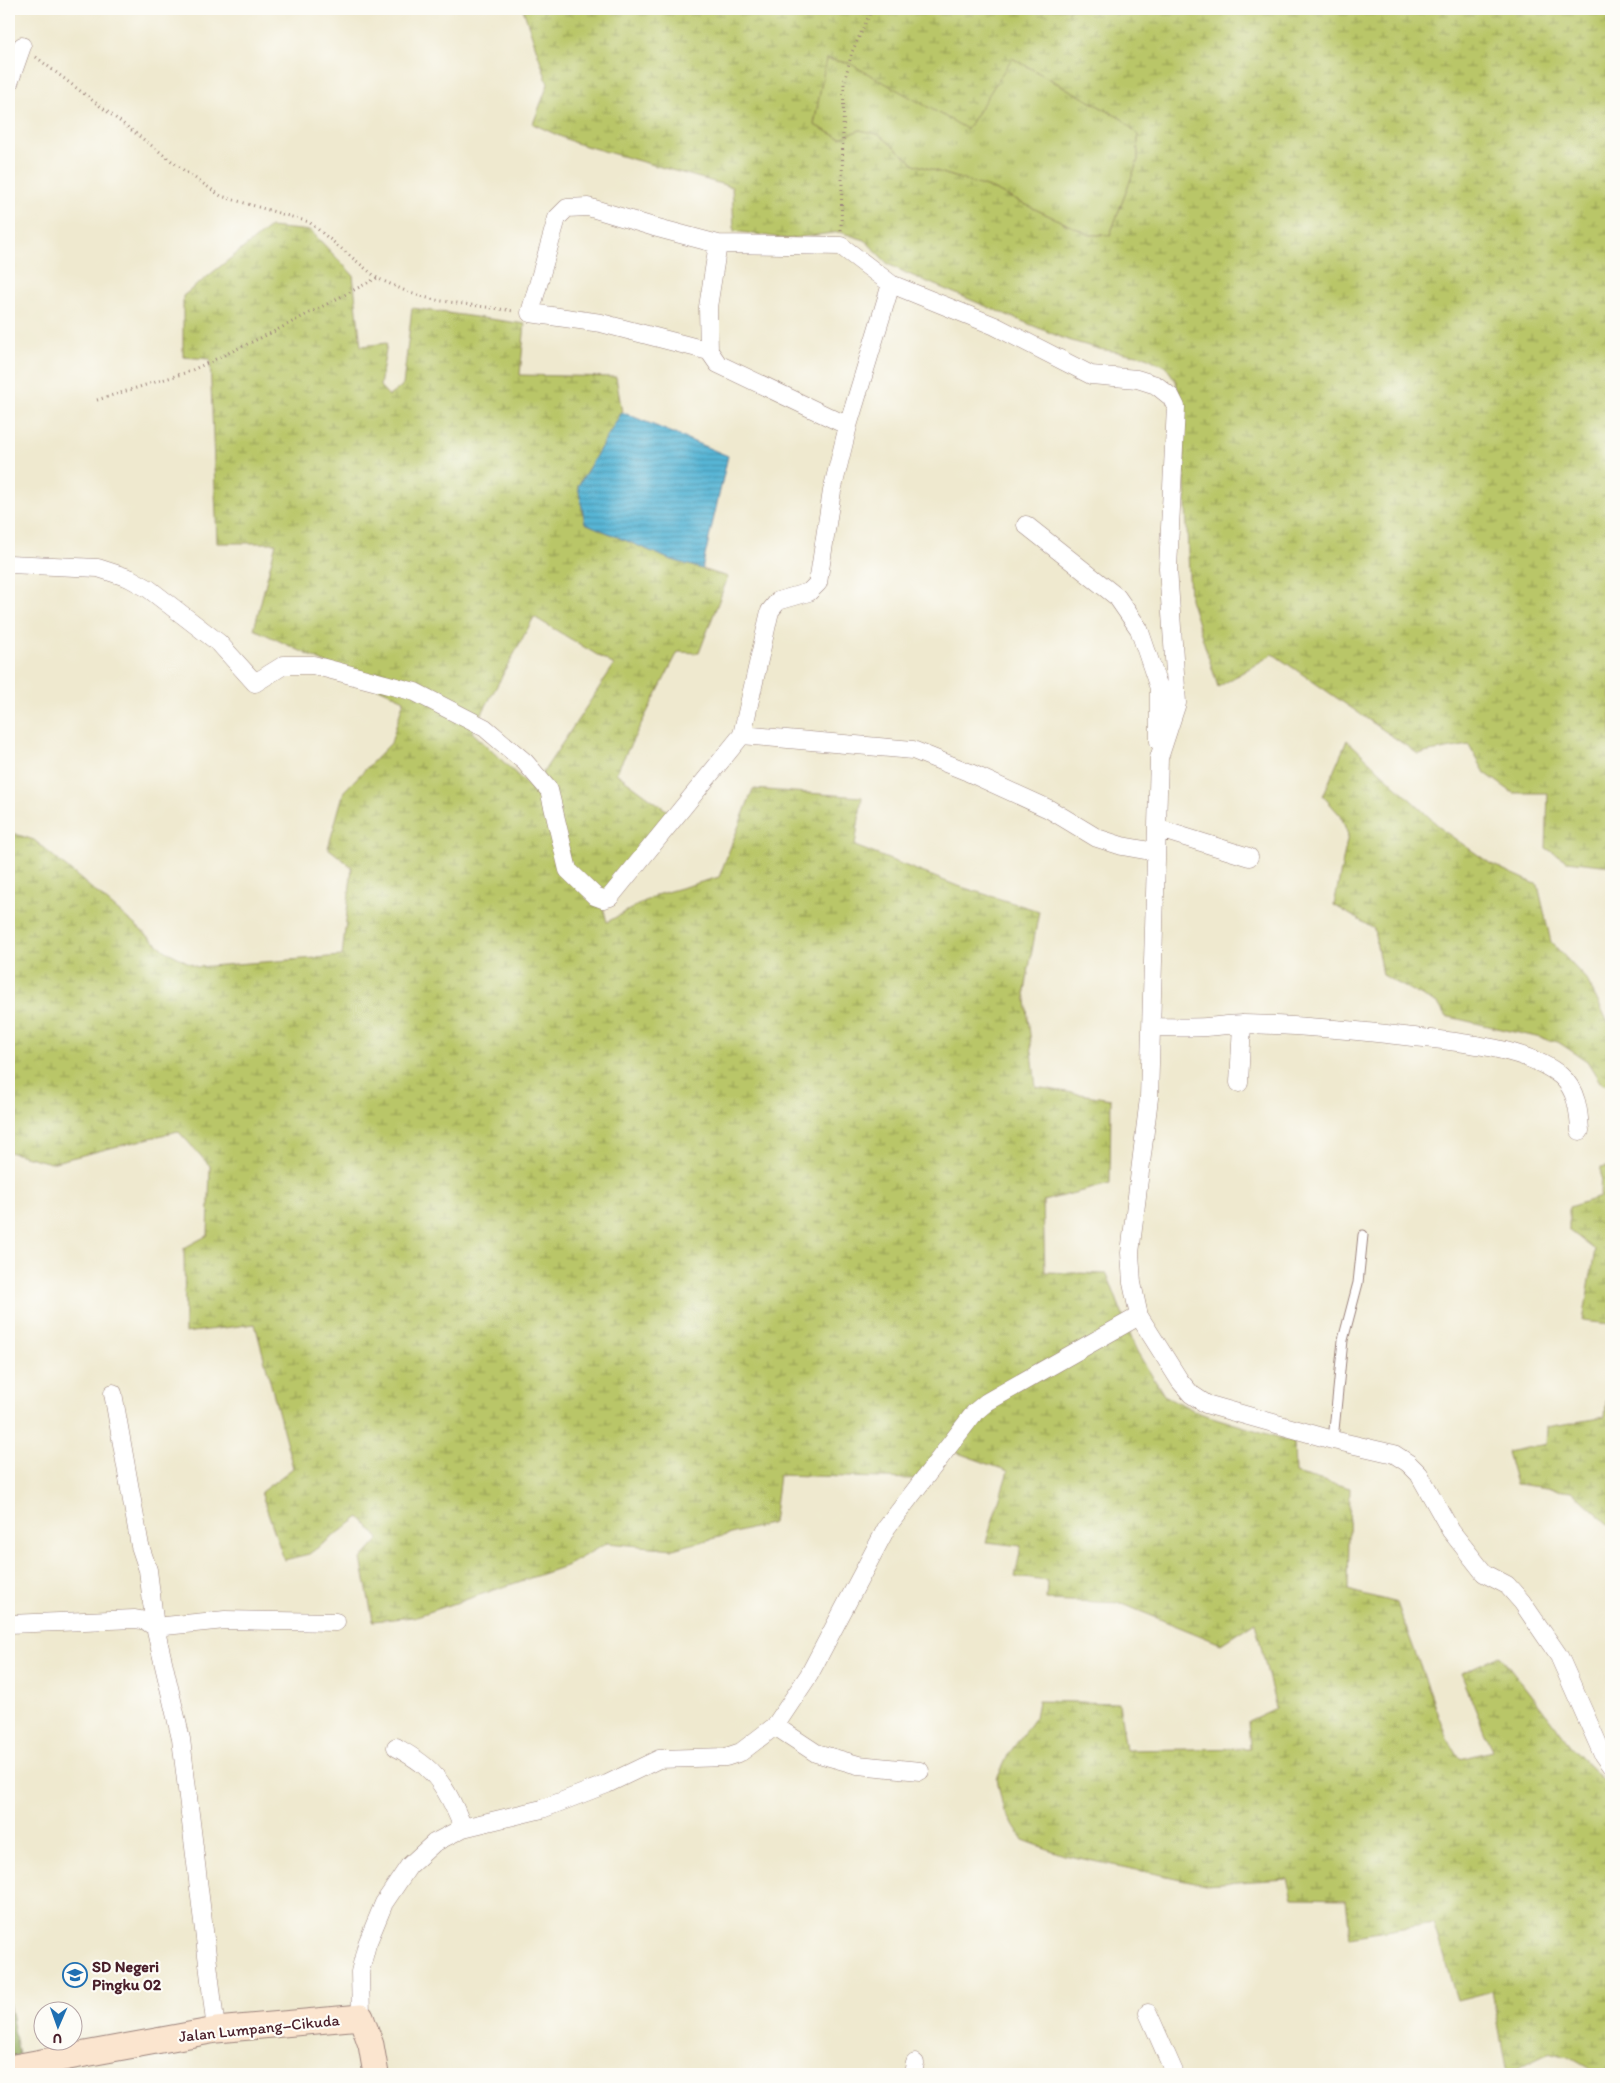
<svg xmlns="http://www.w3.org/2000/svg" width="1620" height="2083" font-family="Itim,sans-serif">
<style>
.grass{fill:url(#grass-tufts);stroke:#82724a}
.forest{fill:url(#forest-firs);stroke:#6e6544}
.wetland{fill:url(#wetland-marsh);stroke:#82724a;fill-rule:evenodd}
.water{fill:url(#water-rules);stroke:#506a80}
.lines{fill:none;stroke-linecap:round;stroke-linejoin:round}
.lane-casing{stroke:#9c847d;stroke-width:11}
.street-casing{stroke:#9c847d;stroke-width:19}
.secondary-casing{stroke:#9c847d;stroke-width:27}
.path{stroke:#9c847d;stroke-width:3;stroke-dasharray:1 4;stroke-linecap:butt}
.lane{stroke:#fff;stroke-width:9}
.street{stroke:#fff;stroke-width:18}
.secondary{stroke:#fbe5cf;stroke-width:25}
.labels{text-anchor:middle;dominant-baseline:central;stroke-width:4.5;stroke-linejoin:round;paint-order:stroke}
.poi-label{font-size:16px;font-weight:bold;fill:#4a1f2b;stroke:#fdfcf7;text-anchor:start}
.street-label{font-size:16px;fill:#4a1f2b;stroke:#fdfcf7}
</style>
<defs>
<pattern id="grass-tufts" width="24" height="20" patternUnits="userSpaceOnUse" patternTransform="scale(1.25)"><rect width="24" height="20" fill="#b9c668"/><path d="M3 7l-1-3M5 7V3M7 7l1-3M15 17l-1-3M17 17v-4M19 17l1-3" fill="none" stroke="#98a056"/></pattern>
<pattern id="forest-firs" width="22" height="20" patternUnits="userSpaceOnUse" patternTransform="scale(1.25)"><rect width="22" height="20" fill="#92ab5c"/><path d="M5 1l3.5 6h-7zM16 11l3.5 6h-7z" fill="#798b4c"/></pattern>
<pattern id="wetland-marsh" width="20" height="14" patternUnits="userSpaceOnUse" patternTransform="scale(1.25)"><rect width="20" height="14" fill="#b9c668"/><path d="M1 5h8M5 5V1M11 12h8M15 12V8" fill="none" stroke="#98a056"/></pattern>
<pattern id="water-rules" width="6" height="5" patternUnits="userSpaceOnUse" patternTransform="scale(1.25)"><rect width="6" height="5" fill="#56b5d5"/><path d="M0 2.5h6" fill="none" stroke="#4993ad"/></pattern>
</defs>
<rect width="100%" height="100%" fill="#fdfcf7"/>
<filter id="ink" filterUnits="userSpaceOnUse"><feTurbulence type="fractalNoise" baseFrequency=".02" numOctaves="2"/><feDisplacementMap in="SourceGraphic" scale="10" xChannelSelector="R" yChannelSelector="G"/><feConvolveMatrix kernelMatrix="1 2 1 2 8 2 1 2 1" color-interpolation-filters="sRGB"/></filter>
<filter id="wash" filterUnits="userSpaceOnUse"><feTurbulence type="fractalNoise" baseFrequency=".0096" numOctaves="4" result="noise"/><feDisplacementMap in="SourceGraphic" scale="20" xChannelSelector="R" yChannelSelector="G"/><feGaussianBlur stdDeviation="1.12" result="paint"/><feColorMatrix in="noise" values="0 0 0 0 0 0 0 0 0 0 0 0 0 0 0 0 0 1.4 0 .05"/><feComposite in="paint" operator="in"/></filter>
<g filter="url(#wash)">
<rect width="100%" height="100%" fill="#efe9cf"/>
<path class="grass" d="M1012 58 1122 119 1138 135V160L1110 235H1090L992 189 914 164 880 135 860 130 840 138 814 125 825 59 849 63Z"/>
<path class="forest" d="M9 2003 19 2055 9 2057Z"/>
<path class="wetland" d="M523 9H1611V866L1567 861 1546 848 1548 793H1513L1485 773 1469 745 1418 754 1273 654 1218 687 1190 599 1182 412 1176 381 1166 367 1144 356 1099 349 1065 339 906 273 888 264 865 240 840 232 788 239 734 231 732 187 575 143 533 124 548 84ZM1012 58 1122 119 1138 135V160L1110 235H1090L992 189 914 164 880 135 860 130 840 138 814 125 826 59 849 63 967 129Z
M270 227 311 231 353 275 361 346 387 343 380 386 389 396 403 385 412 308 525 324 520 375 616 377 622 412 578 486 585 523 669 559 728 577 699 653 678 652 616 773 669 812 602 903 607 922 656 895 719 877 753 789 862 797 855 846 955 885 1039 911 1025 991 1036 1087 1111 1099 1110 1184 1043 1201 1045 1272 1107 1274 1136 1350 1164 1395 1199 1413 1294 1442 1295 1473 1350 1488 1348 1590 1397 1603 1446 1736 1460 1759 1492 1751 1461 1673 1500 1655 1573 1749 1611 1788V2074H1598L1568 2057 1549 2052 1507 2073 1492 1991 1457 2000 1433 1923 1350 1937 1346 1899 1292 1898 1287 1879 1205 1884 1064 1855 1023 1840 1003 1808 997 1779 1008 1755 1035 1717 1038 1701 1119 1703 1126 1750 1250 1748 1248 1721 1276 1708 1255 1622 1221 1644 1120 1603 1046 1600 1047 1581 1015 1577 1021 1546 986 1542 1008 1471 944 1448 915 1479 779 1475 773 1523 673 1549 607 1543 566 1566 414 1617 373 1621 361 1559 379 1539 360 1517 309 1554 284 1560 261 1492 293 1468 255 1324 185 1333 184 1248 208 1235 210 1166 178 1131 51 1163 9 1152V832L34 840 166 951 197 967 342 956 352 867 328 848 344 791 391 743 404 700 254 629 276 543H217L210 359 183 357V296ZM534 617 614 665 532 789 472 732Z
M1347 740 1444 831 1491 864 1538 885 1551 942 1587 980 1611 1028V1087L1600 1082 1587 1061 1558 1042 1445 1016 1439 1005 1382 975 1374 929 1334 905 1348 835 1341 816 1323 796Z
M1611 1166V1324L1583 1321 1595 1250 1569 1230V1207L1600 1197 1601 1168Z
M1611 1381V1526L1572 1491 1516 1484 1507 1452 1546 1444 1547 1427 1605 1417 1608 1382Z"/>
<path class="water" d="M622 412 728 456 702 569 669 559 585 523 578 486Z"/>
</g>
<g filter="url(#ink)">
<g class="lines">
<defs>
<path id="lane" d="M1333 1440 1343 1340 1358 1283 1363 1235"/>
<path id="street" d="M9 83 22 46
M718 244 708 307 709 351 718 364 848 426
M709 351 601 323 530 313 557 218 567 208 588 207 654 227 718 244 841 246 891 284 995 326 1091 375 1137 379 1156 385 1171 397 1176 407 1168 568 1177 703 1159 758 1149 1098 1130 1253 1132 1283 1139 1316 1180 1381 1191 1394 1206 1404 1333 1440 1394 1454 1408 1463 1419 1474 1451 1531 1484 1573 1507 1585 1522 1602 1559 1656 1603 1755 1611 1766
M1026 525 1117 597 1139 629 1159 688V742
M9 564 98 568 129 578 149 589 219 643 255 683 284 665H313L415 692 485 728 525 762 549 790 568 870 595 896 603 899 610 897 742 735 770 611 778 601 809 592 818 583 832 491 848 426 891 284
M742 735 913 750 968 772 1049 809 1097 838 1122 846 1156 852
M1159 829 1249 857
M1153 1027C1171 1027 1189 1028 1206 1027 1219 1026 1232 1024 1244 1024 1298 1025 1351 1030 1404 1036 1448 1041 1526 1046 1561 1076 1577 1090 1579 1112 1580 1131
M1239 1083 1242 1024
M113 1393 140 1546 148 1570 155 1627 225 1620 336 1622
M9 1624 135 1619 146 1621 155 1627 181 1739 216 2030
M775 1726 816 1753 858 1765 920 1771
M396 1747C406 1753 417 1759 426 1767 444 1782 455 1807 463 1828
M1148 2013 1175 2074
M361 2017 360 1972 367 1944 384 1903 409 1866 434 1843 463 1828 542 1809 607 1784 659 1759 726 1757 741 1752 775 1726 809 1675 887 1527 975 1412 987 1402 1139 1316
M913 2074 915 2063"/>
<path id="secondary" d="M9 2068 216 2030 361 2017 371 2045 376 2074"/>
</defs>
<use href="#lane" class="lane-casing"/>
<use href="#street" class="street-casing"/>
<use href="#secondary" class="secondary-casing"/>
<path class="path" d="M36 57 186 172 221 196 309 222 377 278 410 293 435 300 514 311
M841 230 844 83 852 52 872 9
M97 400 188 372 273 332 377 278"/>
<use href="#lane" class="lane"/>
<use href="#street" class="street"/>
<use href="#secondary" class="secondary"/>
</g>
</g>
<defs>
<symbol id="school-ring" viewBox="-11 -11 22 22"><circle r="9.5" fill="#fdfcf7" stroke="#1f6fb2" stroke-width="1.5"/><path d="M0-5L7-2L0 1L-7-2ZM-4 1L0 2.5L4 1V4Q0 6-4 4Z" fill="#1f6fb2"/></symbol>
</defs>
<g fill-rule="evenodd">
<use href="#school-ring" x="61" y="1961" width="28" height="28"/>
</g>
<g class="labels">
<g class="poi-label">
<text x="92" y="1966">SD Negeri<tspan x="92" dy="18">Pingku 02</tspan></text>
</g>
<g class="street-label">
<text transform="translate(259 2028) rotate(-6)">Jalan Lumpang–Cikuda</text>
</g>
</g>
<rect width="1620" height="2083" fill="none" stroke="#fdfcf7" stroke-width="30"/>
<g transform="translate(58 2026) rotate(182)"><circle r="24" fill="#fdfcf7" stroke="#b5a4a5"/>
<path d="M0-4L9 19L0 12L-9 19Z" fill="#1f6fb2"/>
<text y="-8" font-size="14" font-weight="bold" text-anchor="middle" fill="#4a1f2b">U</text>
</g>
</svg>
